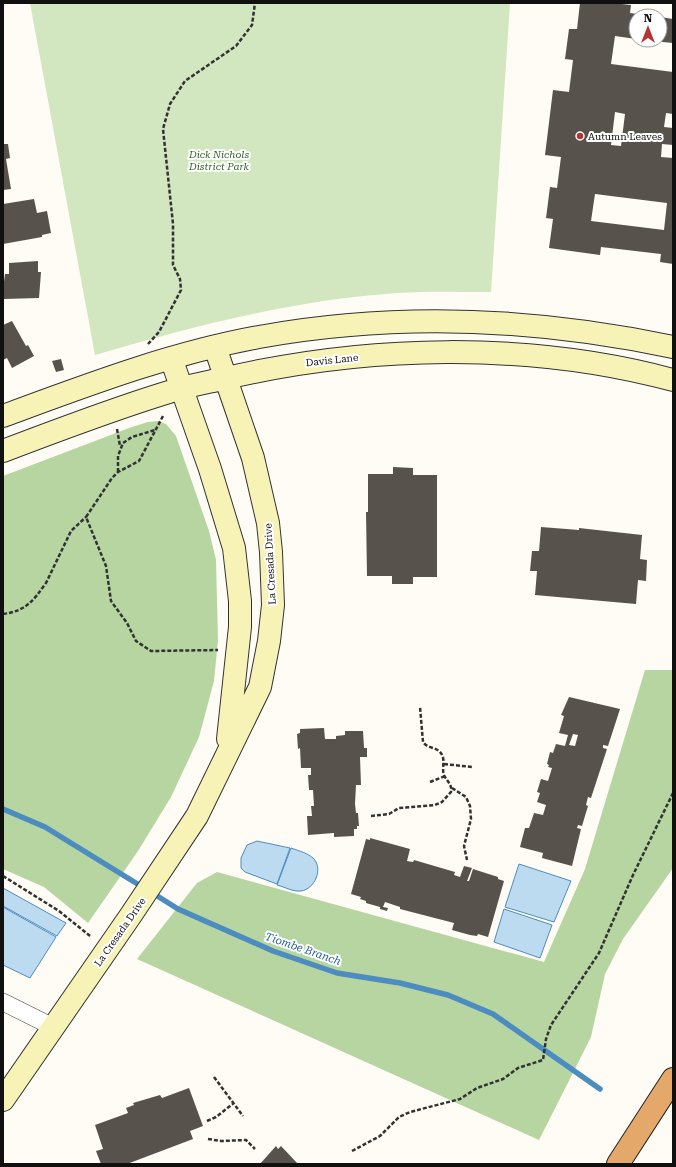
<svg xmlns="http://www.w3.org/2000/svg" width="676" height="1167" font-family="'Roboto Serif',serif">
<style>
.green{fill:#d2e6c0}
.forest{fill:#b6d5a1}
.water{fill:#bddbf0;stroke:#4c8cc0}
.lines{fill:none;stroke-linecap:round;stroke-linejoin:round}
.stream{stroke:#4c8cc0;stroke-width:5.5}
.building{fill:#58524d;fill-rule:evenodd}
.street-casing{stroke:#434343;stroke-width:18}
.secondary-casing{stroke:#323232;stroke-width:24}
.highway-casing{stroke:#212121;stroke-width:24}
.path{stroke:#323232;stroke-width:2.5;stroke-dasharray:4 2;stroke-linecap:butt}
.street{stroke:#fff;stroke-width:17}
.secondary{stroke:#f7f3b6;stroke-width:22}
.highway{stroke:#e5a86b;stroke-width:22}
.poi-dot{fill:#b23636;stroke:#fff;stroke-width:1.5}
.labels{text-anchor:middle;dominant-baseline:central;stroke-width:4;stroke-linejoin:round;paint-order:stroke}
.poi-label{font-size:10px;fill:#101010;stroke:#fff;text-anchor:start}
.park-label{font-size:10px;font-style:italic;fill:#306226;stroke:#fff}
.street-label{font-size:10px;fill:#101010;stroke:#fff}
.water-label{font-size:11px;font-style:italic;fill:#255f96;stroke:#fff}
</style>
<rect width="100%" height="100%" fill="#fefcf4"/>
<path class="green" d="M30 3H510L491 292C460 292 428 291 397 293 294 300 194 326 95 355Z"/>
<path class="forest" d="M158 421 166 424 176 436 209 531 216 560 218 640 214 681 199 737 171 797 138 851 88 923 44 887 3 869V476L129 428 148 422Z
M645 670H673V868L623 939 605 974 591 1037 539 1140 137 959 197 883 217 872 544 962 585 869Z"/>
<path class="water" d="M257 841 290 848 277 884 245 872 241 868V858L247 845Z
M291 848C299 851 308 853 314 859 323 869 315 889 301 891 293 892 285 887 277 885Z
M519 864 571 881 554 922 505 907Z
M3 888 66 923 57 936 3 906Z
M3 907 56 937 30 978 3 965Z
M504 909 552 925 540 958 494 942Z"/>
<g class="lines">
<path class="stream" d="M3 809 45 827 144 888
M151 892 178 909 273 951 337 973 400 983 448 995 493 1014 600 1089"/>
</g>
<path class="building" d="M580 3H612L631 5 630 13 644 15 636 16V39L615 36 611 64 673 72V114L666 113 664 127 673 128V145L662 144 661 157 673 158V264L660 262 661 254 601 247 600 255 549 248 553 219 546 218 550 187 557 188 561 157 545 155 553 90 569 92 573 60 565 59 569 29H577ZM615 112 625 114 621 146 611 145ZM595 194 667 203 664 230 591 221Z
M660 17 673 19V43L653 41 660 40Z
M3 144H8L10 158 6 159 11 189 3 190Z
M34 199 37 213 47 211 51 233 42 235V237L3 244V204Z
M38 261V272H41L39 298 4 299V282L5 274H9V263Z
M12 321 26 346 28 345 34 356 12 368 7 358 3 360V325Z
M61 359 64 370 56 372 52 361Z
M393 467 413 468V475H437V577H413V584H392V576H367L366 512H368V474H393Z
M541 527 579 530V528L642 535 640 559 647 560 646 581 638 580 636 604 535 595 537 571H530L532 551H539Z
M569 697 620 709 608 746 603 745V748L607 749 591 798 588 797 586 805 588 806 582 826 578 825 577 828 581 829 572 866 542 858 543 853 520 847 525 828H529L534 813 543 815 546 805 537 802 540 793 537 792 541 779 548 781 552 768 548 767 549 765 547 764 550 752 553 753 556 744 565 746 568 735 559 733 564 716 561 715ZM573 734 578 735 575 746 569 745Z
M324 728 325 739H336V736L345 735V731H363L364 748H367V757H360L361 785H356L355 804 356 813H358L359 826H357V829H354V836L334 837V833L308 835 307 816H312L311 806H314L313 790H309L308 775H311V768H301L300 748 298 749 297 734 300 733V729Z
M370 838 410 849 407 861 413 862 414 860 455 872 454 875 460 877 464 866 472 868 467 881H469L473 869 498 877V879L504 881 488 937 478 934 477 936 470 935 452 930 454 923 400 909V907L385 902 383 907 388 908 387 911 380 909V907L366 903V901L360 899 361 897 351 894 366 839 370 840Z
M189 1088 203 1126 190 1131 193 1139 127 1164H101L96 1151 103 1149 95 1125 128 1113 126 1108 134 1105 133 1103 160 1095 162 1098Z
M276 1146 278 1149 281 1146 298 1164H260Z"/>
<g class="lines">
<defs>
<path id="street" d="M3 1002 53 1027"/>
<path id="secondary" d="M171 358 210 469 234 548 240 601V627L228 739
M3 416C87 385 171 353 259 337 397 312 536 318 673 347
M3 451C58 430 113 409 169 392 186 386 204 383 222 379 367 345 528 341 673 380
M3 1100 131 915 197 816 260 687 269 641 273 605 271 552 268 523 253 458 215 347"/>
<path id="highway" d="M618 1164 673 1079"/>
</defs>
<use href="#street" class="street-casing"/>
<use href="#secondary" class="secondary-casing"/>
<use href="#highway" class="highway-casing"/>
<path class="path" d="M148 344 159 332 181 290 180 279 173 265V224L163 129 170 104 185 81 236 46 252 25 255 3
M163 416 139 461 118 472 112 478 86 517 106 566 111 601 127 623 136 641 151 651 218 650
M117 429 120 446
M118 472V456L123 443 132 437 155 430
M3 614C26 611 33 601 46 583L71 531 86 517
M444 764 472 767
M430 782 445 776
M452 788 466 797 470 806 471 819 464 846 467 860
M371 816 389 814 399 808 435 805 442 802 451 792C452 783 447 782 444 775 441 767 447 758 439 751 434 747 427 748 423 742L420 707
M3 876 59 911 90 936
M214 1077 243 1116
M207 1121 216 1117 234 1103
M208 1139 221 1141 246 1140 255 1149
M352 1151 380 1136 399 1117 410 1112 460 1099 477 1088 503 1079 518 1068 543 1060 546 1039 551 1025 599 953 633 875 673 793"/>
<use href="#street" class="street"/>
<use href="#secondary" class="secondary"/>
<use href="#highway" class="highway"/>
</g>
<circle class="poi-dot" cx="580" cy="136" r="4"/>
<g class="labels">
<g class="poi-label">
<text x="588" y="136">Autumn Leaves</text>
</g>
<g class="park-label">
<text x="219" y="154">Dick Nichols<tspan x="219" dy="12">District Park</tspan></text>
</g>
<g class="street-label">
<text transform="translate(332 360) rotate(-6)">Davis Lane</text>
<text transform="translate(270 564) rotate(-93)">La Cresada Drive</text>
<text transform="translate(120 932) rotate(-55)">La Cresada Drive</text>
</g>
<g class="water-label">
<text transform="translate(303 949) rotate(19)">Tiombe Branch</text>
</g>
</g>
<rect width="676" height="1167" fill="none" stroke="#101010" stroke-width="8"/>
<g transform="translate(648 28)"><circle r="19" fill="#ffffff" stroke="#9f9f9f"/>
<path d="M0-3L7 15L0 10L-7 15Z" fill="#b23636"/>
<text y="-6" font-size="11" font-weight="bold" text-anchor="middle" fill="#101010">N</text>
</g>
</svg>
